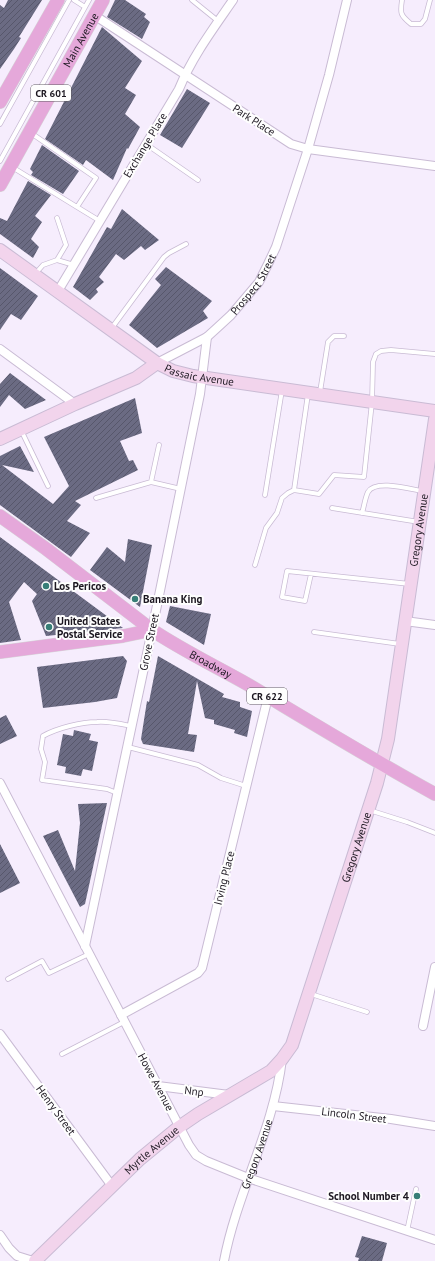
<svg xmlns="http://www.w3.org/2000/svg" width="435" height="1261" font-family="'PT Sans',sans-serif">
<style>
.building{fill:url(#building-hatch)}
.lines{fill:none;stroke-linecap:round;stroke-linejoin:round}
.lane-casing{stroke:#c9bbd4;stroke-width:5.5}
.street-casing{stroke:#c9bbd4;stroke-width:10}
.secondary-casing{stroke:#c9bbd4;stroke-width:14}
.primary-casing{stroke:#d6d5d7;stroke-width:14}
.lane{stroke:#fff;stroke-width:4}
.street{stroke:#fff;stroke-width:8}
.secondary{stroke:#f2d4ec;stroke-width:12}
.primary{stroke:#e5a8da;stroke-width:13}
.poi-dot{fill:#377e77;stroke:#fefefe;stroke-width:1.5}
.labels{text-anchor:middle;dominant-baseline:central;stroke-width:4;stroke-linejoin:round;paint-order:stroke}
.shield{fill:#fefefe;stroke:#605c63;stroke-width:1}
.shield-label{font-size:10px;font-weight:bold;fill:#1c1720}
.street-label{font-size:11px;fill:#1c1720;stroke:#fefefe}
.poi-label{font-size:11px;font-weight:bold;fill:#1c1720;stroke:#fefefe;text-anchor:start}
</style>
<defs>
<pattern id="building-hatch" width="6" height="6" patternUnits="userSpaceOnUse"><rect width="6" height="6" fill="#6b6b83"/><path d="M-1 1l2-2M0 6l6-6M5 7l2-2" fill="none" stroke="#57576b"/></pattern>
</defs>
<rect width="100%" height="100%" fill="#f6edfd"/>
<path class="building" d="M8 0H42L19 37 21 38 14 49 0 69V5L4 8Z
M115 0H125L146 14 144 17 150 22 142 39 107 17Z
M102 27 142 61 125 88 136 95 125 114 140 127 128 149 127 148 113 180 86 160 83 165 45 139Z
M187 89 210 103 182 148 160 135Z
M42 145 79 171 63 194 31 175 33 172 30 169Z
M28 181 51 195 35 216 42 222 31 239 39 247 33 258 0 234V218L7 221Z
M122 209 159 240 145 250 141 246 124 260 116 254 99 277 104 282 96 289 98 292 90 300 73 287 107 227 111 229Z
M166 267 212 301 203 311 208 318 157 348 129 325 161 285 155 279Z
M0 268 38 296 21 320 11 314 0 330Z
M10 373 46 400 25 409 9 395 0 407V384Z
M135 398 142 433 120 441 129 461 133 460 138 470 75 501 81 505 67 521 90 533 71 557 0 505V456L20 446 34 472 2 465 53 504 69 486 44 437Z
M0 537 123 628 46 636 32 601 37 594 24 582 9 602 21 640 0 643Z
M128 539 152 545 140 607 90 570 107 547 125 562Z
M170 606 211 614 204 645 166 622Z
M123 656 127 661 117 698 95 702 43 708 37 667Z
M158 656 224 694 222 697 240 702V707L252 711 247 737 234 733 235 730 214 724V720L205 718 197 681 188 734 197 735 194 752 143 744 141 739 147 701 149 702Z
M6 715 17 736 0 744V718Z
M74 730 91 734 89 740 98 742 92 771 83 769 81 776 65 773 66 767 57 765 63 734 73 736Z
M107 803 85 904 80 907 43 836 58 830 75 871 80 823 78 804Z
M0 844 20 883 0 893Z
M362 1236 387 1243 382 1261H358L359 1258 355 1257Z"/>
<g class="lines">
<defs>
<path id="lane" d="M74 0 85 7
M192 0 218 21
M402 0C400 13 400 15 411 24H421L425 19 430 0
M0 124 69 0
M146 144 198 180
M0 161 89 0
M12 167 77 207 96 178 31 133
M77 207 100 221
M57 218 66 245 57 260
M35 274 43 265 57 260 74 265
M111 329 164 257 169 253 186 244
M320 392 328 342 334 336H344
M308 394 294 490 319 494 334 475 364 477 372 402 373 362 376 354 381 351 391 350 435 354
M21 430 48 486
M151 482 159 445
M265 495 282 390
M96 498 151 482 181 489
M332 508 419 522
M362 513C364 507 365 498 368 492 375 479 410 489 422 491
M255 565 266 528 277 513 282 498 288 493 294 490
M311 574 305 601 282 597 287 571 410 584
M314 632 400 644
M128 747 198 765 221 778 246 786
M117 793 107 789 42 780 45 762 41 749 43 736C57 728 82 722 97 722 108 721 121 724 131 726
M369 810 407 822 435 833
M8 979 42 961 49 973 89 954
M311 994 367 1012
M62 1054 124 1022
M407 1231 416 1189"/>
<g id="street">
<path d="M94 15 291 144 308 149 435 166"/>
<path d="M58 291 179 89C192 57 213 29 233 0"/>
<path d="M0 349 75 404"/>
<path id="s1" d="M157 363 207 337 218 327 231 315 259 282 268 264 276 247 308 149 329 75 347 0"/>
<path d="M405 621 435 625"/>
<path d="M0 783 189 1145 196 1155 206 1161 248 1178 435 1240"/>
<path d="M85 946 152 630 200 394 207 337"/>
<path d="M121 1015 198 973 202 968 268 697"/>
<path d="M423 1026 435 967"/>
<path d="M0 1034 112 1186"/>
<path d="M158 1086 229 1095"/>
<path d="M273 1106 391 1119 435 1126"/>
<path d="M0 1235 9 1248 17 1256 33 1261"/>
<path id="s2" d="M224 1261C237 1192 274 1129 282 1059"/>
</g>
<g id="secondary">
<path id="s3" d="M0 250 157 363 173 371 193 376 435 411"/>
<path d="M0 439 75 404 136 378 157 363"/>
<path id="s4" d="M35 1261 140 1159 179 1127 198 1114 271 1071 282 1059 292 1045 377 783 388 739 435 419"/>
</g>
<g id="primary">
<path d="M0 102 58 0"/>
<path id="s5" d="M0 185 103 0"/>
<path id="s6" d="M0 516 45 548 152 630C182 650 215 666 247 684 309 721 371 759 435 794"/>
<path d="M0 652 123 636 152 630"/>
</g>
</defs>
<use href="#lane" class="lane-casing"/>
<use href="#street" class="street-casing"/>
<use href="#secondary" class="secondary-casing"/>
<use href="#primary" class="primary-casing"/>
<use href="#lane" class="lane"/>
<use href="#street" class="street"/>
<use href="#secondary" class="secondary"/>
<use href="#primary" class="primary"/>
</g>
<g class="poi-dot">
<circle cx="46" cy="586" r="4"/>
<circle cx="135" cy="599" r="4"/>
<circle cx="49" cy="627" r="4"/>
<circle cx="417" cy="1196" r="4"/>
</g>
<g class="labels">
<g class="shield">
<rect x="31" y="85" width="40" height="16" rx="3"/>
<rect x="247" y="688" width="40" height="16" rx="3"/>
</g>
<g class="shield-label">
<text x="51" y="93">CR 601</text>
<text x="267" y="696">CR 622</text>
</g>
<g class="street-label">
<text stroke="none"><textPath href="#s5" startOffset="166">Main Avenue</textPath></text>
<text transform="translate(254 120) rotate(33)">Park Place</text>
<text transform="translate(145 145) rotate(-59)">Exchange Place</text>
<text stroke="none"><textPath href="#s1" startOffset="127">Prospect Street</textPath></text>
<text stroke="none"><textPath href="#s3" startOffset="238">Passaic Avenue</textPath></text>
<text stroke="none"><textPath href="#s4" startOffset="870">Gregory Avenue</textPath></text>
<text transform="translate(149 642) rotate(-78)">Grove Street</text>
<text stroke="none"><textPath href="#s6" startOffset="258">Broadway</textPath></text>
<text stroke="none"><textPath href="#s4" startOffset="546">Gregory Avenue</textPath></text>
<text transform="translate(224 878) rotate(-76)">Irving Place</text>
<text transform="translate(156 1082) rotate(62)">Howe Avenue</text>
<text transform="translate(194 1091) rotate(7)">Nnp</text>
<text transform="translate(56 1110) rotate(54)">Henry Street</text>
<text transform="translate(354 1115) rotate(7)">Lincoln Street</text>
<text stroke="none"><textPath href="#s4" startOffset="161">Myrtle Avenue</textPath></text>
<text stroke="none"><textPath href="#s2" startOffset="112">Gregory Avenue</textPath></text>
</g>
<g class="poi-label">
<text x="54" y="586">Los Pericos</text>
<text x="143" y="599">Banana King</text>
<text x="57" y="621">United States<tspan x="57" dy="13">Postal Service</tspan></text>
<text x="409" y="1196" text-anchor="end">School Number 4</text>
</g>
</g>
</svg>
